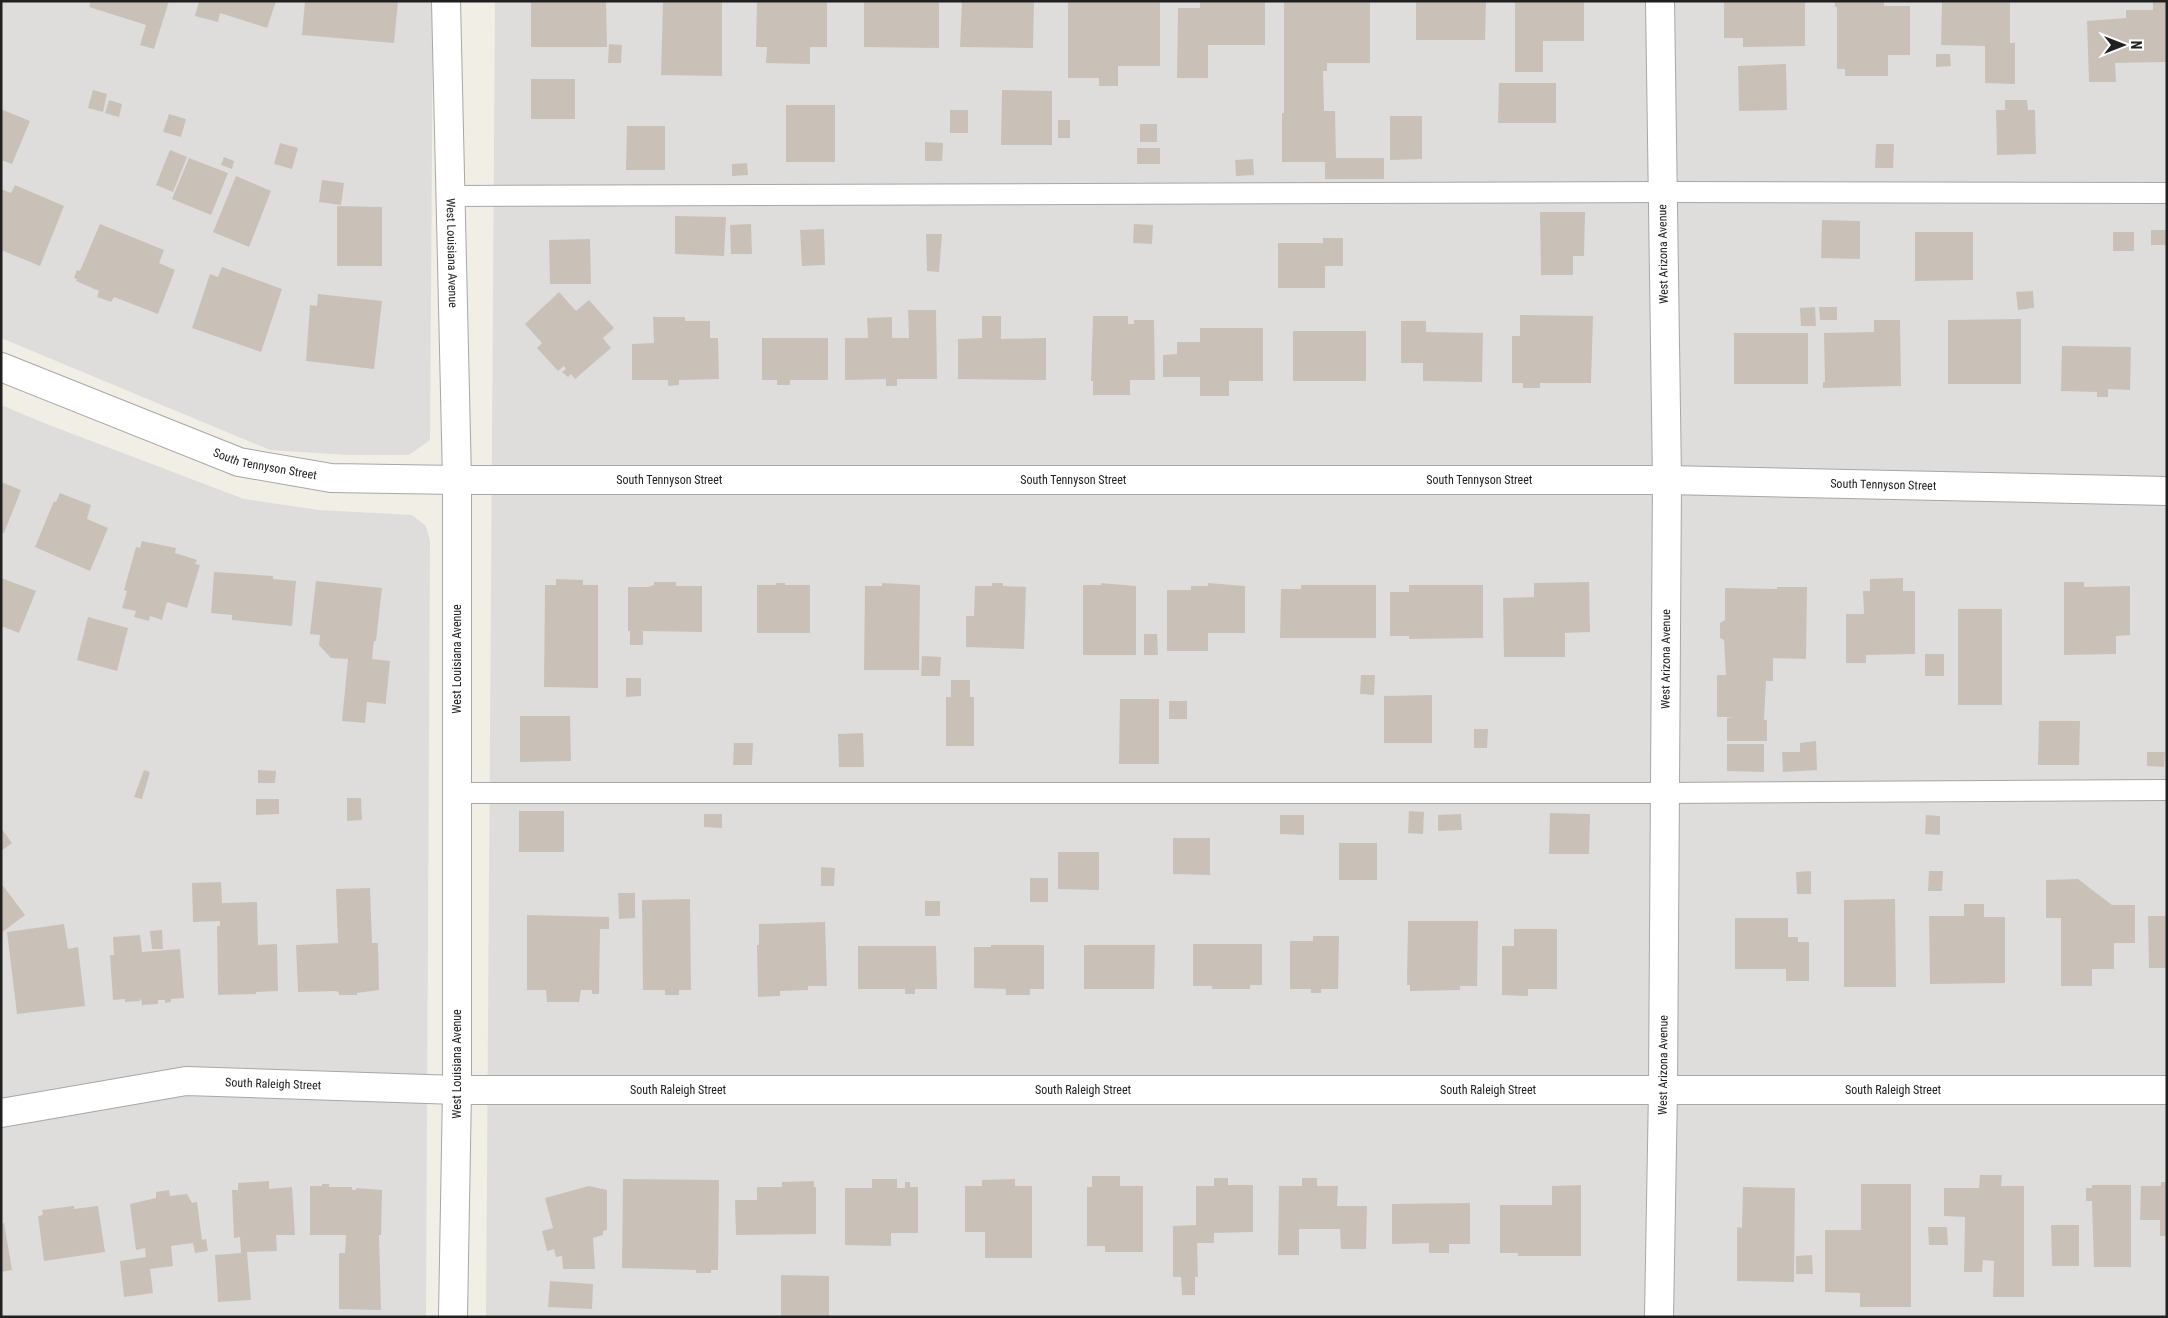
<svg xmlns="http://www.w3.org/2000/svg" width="2168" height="1318" font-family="'Roboto Condensed',sans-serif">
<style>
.residential{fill:#dedddc}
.building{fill:#c9c1b8}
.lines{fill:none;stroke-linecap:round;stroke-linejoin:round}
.service-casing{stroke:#a7a7a7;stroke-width:22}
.minor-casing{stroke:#a7a7a7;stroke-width:30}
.tertiary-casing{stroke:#a7a7a7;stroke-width:30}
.service{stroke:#fff;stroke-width:20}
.minor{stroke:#fff;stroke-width:28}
.tertiary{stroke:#fff;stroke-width:28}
.labels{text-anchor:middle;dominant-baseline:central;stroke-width:4.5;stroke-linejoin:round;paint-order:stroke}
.street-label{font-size:12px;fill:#202020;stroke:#fff}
</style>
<rect width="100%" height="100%" fill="#f1eee5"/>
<path class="residential" d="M1 1H433L430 440 409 455H348L270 450 1 338Z
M495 1H2167V1317H486Z
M1 405 44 423 244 499 319 510 412 515 426 526 430 541 426 1317H1Z"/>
<path class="building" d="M91 1H169L154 49 140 45 146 25 89 7Z
M199 1H276L267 28 220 13 218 22 195 16Z
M305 1H398L394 43 302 35Z
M531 1H606L607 47H531Z
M663 1H722V76L661 75Z
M757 1H827V47H810V64L766 63 767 47H756Z
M864 1H939V48L864 47Z
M962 1H1034L1033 48 960 47Z
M1068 1H1160V66H1118V86H1099V78H1068Z
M1200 1H1265V45H1208V78H1177L1178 8H1200Z
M1284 1H1370V63H1327V71H1323L1324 111H1335L1336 158H1384V179H1325V162H1282V113H1284Z
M1416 1H1486L1485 40H1416Z
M1515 1H1584V41H1543V72H1515Z
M1724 1H1805V46L1743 47V38H1724Z
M1835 1H1884V6H1910V55H1888V76H1845V69H1837V7H1835Z
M1942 1H2010V43H2015V84L1985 83V46L1941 45Z
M2153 1H2167V62L2115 63 2116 82H2089L2087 21 2126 18V10H2153Z
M609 44 622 45 621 63H608Z
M1936 54H1950L1951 66 1936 67Z
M1786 64 1787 110 1739 111 1738 66Z
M531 79H575V119H531Z
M1499 83H1556V123H1498Z
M93 90 107 94 103 112 88 108Z
M1002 90 1052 91V145H1001Z
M109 100 122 104 119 117 105 113Z
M2005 100H2027L2028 110H2035L2036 154 1997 155 1996 110H2005Z
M786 105H835V162H786Z
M3 110 30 121 12 164 1 160V115Z
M950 110H968V133H950Z
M169 114 186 119 181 137 163 132Z
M1390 116H1422V159L1390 160Z
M1058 120H1070V138H1058Z
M1140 124H1157V142H1140Z
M627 126H665V170H626Z
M925 142 943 143 942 161H925Z
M280 143 298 148 292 169 274 164Z
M1876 144H1894L1893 168H1875Z
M1137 148H1160V164H1137Z
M170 150 187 157 173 192 156 185Z
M224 157 234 161 232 169 221 165Z
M189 158 228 173 211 215 172 199Z
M1253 159 1254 175 1236 176 1235 160Z
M747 163 748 175 732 176V164Z
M236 176 271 191 249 247 213 232Z
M322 180 344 183 341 205 319 202Z
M15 185 64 206 40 266 1 250V189L11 193Z
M337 206 382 207V266H337Z
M1540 212H1585L1584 256H1573V275H1541Z
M675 216 726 217 724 256 675 254Z
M1822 220 1860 221V259L1821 258Z
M100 224 164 250 159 263 175 270 158 314 114 297 111 302 97 297 99 291 76 281 77 279 74 278 77 270 80 271Z
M751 224 752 254H731L730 225Z
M1134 224 1153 225 1152 244 1133 243Z
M824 229 825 265 802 266 800 230Z
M2151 230H2167V245H2151Z
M1915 232H1973V280L1915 281Z
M2113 232H2134V251H2113Z
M926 234H942L939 272 927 271Z
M1323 238H1343V266H1325V288H1278V243H1323Z
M590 239 591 284H550L549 240Z
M222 267 282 289 261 352 192 328 210 274 218 277Z
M2033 291 2034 308 2018 310 2016 292Z
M559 292 576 311 589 300 614 328 603 338 611 348 575 379 571 374 568 377 562 372 566 369 564 366 558 371 537 348 542 343 525 324Z
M318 294 382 301 374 369 306 361 310 305 317 306Z
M1815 307 1816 326H1801L1800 308Z
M1819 307H1837V320H1820Z
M908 310H936L937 379H897V386H886V379L845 380V338H868L867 318 892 317V338H909Z
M1520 315 1593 316 1591 383H1540V388H1523V383H1512V336H1520Z
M982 316H1001V339L1046 338V380L958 379V339L982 338Z
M1093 316H1128V324H1134V320H1154L1155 380H1130V395H1093V381H1091Z
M653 317H685V321H710V338H718L719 379 679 380V385L668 386V380H632V344L654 343Z
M2021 319V384H1948V320Z
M1874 320H1900L1901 386 1823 388V382H1825L1824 333 1874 332Z
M1401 321H1426V332L1483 333 1482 382 1423 381V363H1401Z
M1200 328H1263V381H1229V396H1200V377H1163V355L1177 354V342H1200Z
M1293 331H1366V381H1293Z
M1734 333H1808V384H1734Z
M762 338H828V380H790V385H777V380H762Z
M2062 346 2131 347 2130 390 2108 389V397H2097V392L2061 391Z
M1 482 21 490 4 533H1Z
M60 493 91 505 87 519 108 528 90 571 35 547 54 501 56 502Z
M142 541 176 548 175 553 197 560 195 564 200 565 187 608 167 602 162 620 150 616 149 621 134 617 136 611 122 608 127 591 124 590 136 547 140 548Z
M214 572 273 576V579L296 581 292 626 232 620V615L211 613Z
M1 578 36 591 19 633 1 626Z
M1903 578V591H1915V654L1866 655V663H1846V614H1864L1863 591H1870V579Z
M556 579 583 580V585H598V688L544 687 545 585H556Z
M316 581 382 588 376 641H374L372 659 390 661 386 701V704L367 702 365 723 342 721 348 659 331 658 319 645 320 635 310 634Z
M654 582H676V586H702V632L643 631V645H630V631H628V587H648L654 585Z
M1589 582 1590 632 1565 633V657H1504L1503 598 1534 597V583Z
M2064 582H2084V587L2130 586V635L2116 636V654L2064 655Z
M776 583H785V585H810V633H757V585H776Z
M882 583 920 585 919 670H864L865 586H882Z
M992 583H1003V586L1026 587 1024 649 966 647V616H974L975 586H992Z
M1101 583 1136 586V655H1083V585H1101Z
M1208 583 1245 586V633H1208V651H1167V590H1191V586H1208Z
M1301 585H1376V638H1280L1281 589H1301Z
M1409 585H1483V638L1409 639V636H1390V592H1409Z
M1777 587H1807L1806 659 1773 658V681H1766L1764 720H1767V741H1727V718L1733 717H1717V675H1726L1724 640 1720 638V623L1725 620V588L1777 589Z
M1958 609H2002V705H1958Z
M88 617 128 628 117 671 77 660Z
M1144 634H1157L1158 655H1144Z
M1925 654H1944V676H1925Z
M922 656 941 657 940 676H921Z
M1361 675H1375L1374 695 1360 694Z
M626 678H641V696L626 697Z
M951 680H970V697H974V746H946V697H951Z
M1432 695V743H1384V696Z
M1120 699H1159V764H1119Z
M1169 701H1187V719H1169Z
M520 716H570L571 761 520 762Z
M2039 721H2080L2079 765H2038Z
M1474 729H1488L1487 748H1474Z
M863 733 864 767H839L838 734Z
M1816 741 1817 770 1783 772 1782 752H1800V743Z
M734 743H753L752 765H733Z
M1727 744H1764V772L1727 771Z
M2147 752H2165L2164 767 2147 766Z
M144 770 150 772 142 799 134 797Z
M258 770 276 771 275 783H258Z
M347 798H361L362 820 347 821Z
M256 799H279V814L256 815Z
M519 811H564V852H519Z
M1409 811 1424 812 1423 834 1408 833Z
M1550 813 1590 814 1589 854H1549Z
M704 814H722V828L704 827Z
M1461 814 1462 830 1438 831V815Z
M1280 815H1304V835L1280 834Z
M1926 815 1940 816V835L1925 834Z
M1 828 12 843 1 851Z
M1173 838H1210V875L1173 874Z
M1339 843H1377V880H1339Z
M1058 852H1099V890L1058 889Z
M821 867 835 868 834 886H821Z
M1811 871V894H1797L1796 872Z
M1929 871H1943L1942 891H1928Z
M1030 878H1048V902H1030Z
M2078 879 2112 905H2135V943H2114V969H2092V986H2061V918H2046V880Z
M221 882 222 903 257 902 258 945 277 944 278 991 256 992V994L218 995 217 926H220V921L193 922 192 883Z
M1 883 25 915 1 933Z
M370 888 372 943H378L379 990 357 993V995H339V993L336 991 298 992 296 945 338 943 336 889Z
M618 893H635V918L619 919Z
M690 899 691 990H679V995H665V990H643L642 900Z
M1895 899 1896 987H1844V900Z
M925 901H940V916H925Z
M1964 904H1984V917H2005V983L1930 984 1929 916H1964Z
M527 915 609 917V929H600L599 994H592V990H581L579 1002H547L546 990H527Z
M2148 916H2167V968H2149Z
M1735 918H1788V937H1798V942H1809V981H1786V969H1735Z
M1408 921H1478L1477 986H1460V990L1410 991V985H1407Z
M825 922 827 986H808V990L780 991V996L758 997 757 945H759V924Z
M64 924 68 949 78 947 85 1006 17 1014 7 932Z
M1514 929H1557V989H1528V996L1502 995V946H1514Z
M162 930 163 949H152L150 931Z
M140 935 142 952 180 949 184 998 171 999V1002L165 1003V1000H158V1004L142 1005 141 998 140 1001 125 1002V999L113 1000 110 955H114L113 937Z
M1313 936H1339L1338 989H1321V993H1311V989H1290V941H1313Z
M1193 944H1262V985H1250V989H1212V986H1193Z
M991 945H1044V989H1030V995H1006V989L974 988V947H991Z
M1084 945H1155L1154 989H1084Z
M858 946H936L937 989H915V994H905V989H858Z
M1980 1175H2002L2001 1186H2024V1297H1993L1994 1261 1983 1260 1982 1272H1964L1965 1217 1944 1216V1188H1979Z
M1092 1176H1120V1186H1143V1252H1105V1246H1087V1187H1092Z
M1214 1178H1228V1185H1253V1232L1214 1233V1243H1197L1198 1277H1195V1295H1182L1181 1277H1173V1226L1196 1225V1186H1214Z
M1302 1178H1317V1186H1338L1337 1206H1367L1366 1249H1341L1340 1229H1299V1255H1278L1279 1186H1302Z
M623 1179 719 1180 718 1270H711V1273H696V1270L622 1268Z
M872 1179H897V1188H905V1182H910V1187H918V1233H891V1246L845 1245V1188H872Z
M1015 1179V1186H1032V1258H985V1232H965V1186H982V1180Z
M269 1181V1189L292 1187 295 1235H276L277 1251 247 1252 251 1300 218 1302 215 1255 241 1253 240 1237 234 1238 232 1190H238V1183Z
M814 1181V1187H816V1234L736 1235 735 1200H757V1187H782V1182Z
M2161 1182H2167V1236H2160V1220H2140L2141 1186H2161Z
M322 1184H329V1187H352V1190H356V1188L382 1190 381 1235H379L381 1310 339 1309V1253H345L346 1235H310V1186H322Z
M1861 1184H1911V1307H1860V1293L1825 1292V1230H1861Z
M1581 1185V1256H1518V1253H1500V1205H1552V1186Z
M2092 1185H2131V1267H2094L2092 1201H2086V1188H2092Z
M589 1186 607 1190V1230L603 1231V1235L593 1238 595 1269H563L562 1256 556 1257 554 1249 547 1251 542 1231 553 1228 545 1198Z
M1743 1187 1795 1188 1794 1282 1737 1281V1227L1742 1228Z
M169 1190 170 1196 187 1194 192 1203 197 1202 202 1240 206 1239 208 1251 195 1253 193 1243 171 1246 173 1266 150 1269 153 1293 124 1297 120 1261 146 1257 145 1248 136 1250 130 1204 156 1198V1192Z
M1470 1203V1244H1449V1253H1429V1243L1392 1244V1204Z
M74 1206V1209L98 1206 105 1252 44 1261 38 1216 43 1215 42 1210Z
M4 1223 12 1270 1 1272V1224Z
M2051 1225H2079V1266H2052Z
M1928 1227H1947L1948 1245H1929Z
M1812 1255 1813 1274H1796V1256Z
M781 1275 829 1276V1317H781Z
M550 1281 593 1284 592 1309 548 1307Z"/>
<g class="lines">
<defs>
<path id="service" d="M450 196 1663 192 2167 193
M457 793H1665L2167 790"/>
<g id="minor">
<path id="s1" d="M1 1113 186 1081 457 1090H2167"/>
<path id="s2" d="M1659 1317 1663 1090 1667 480 1660 1"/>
</g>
<g id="tertiary">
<path id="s3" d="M446 1 457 480V1090L453 1317"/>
<path id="s4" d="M1 367 239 462 331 478 457 480H1667L2167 491"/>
</g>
</defs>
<use href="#service" class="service-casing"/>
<use href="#minor" class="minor-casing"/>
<use href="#tertiary" class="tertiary-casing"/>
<use href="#service" class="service"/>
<use href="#minor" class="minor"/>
<use href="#tertiary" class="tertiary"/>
</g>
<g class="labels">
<g class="street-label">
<text stroke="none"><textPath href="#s3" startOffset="252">West Louisiana Avenue</textPath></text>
<text transform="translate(1663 254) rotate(-91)">West Arizona Avenue</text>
<text stroke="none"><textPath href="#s4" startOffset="282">South Tennyson Street</textPath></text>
<text stroke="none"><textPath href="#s4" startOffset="688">South Tennyson Street</textPath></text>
<text stroke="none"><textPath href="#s4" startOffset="1092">South Tennyson Street</textPath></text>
<text stroke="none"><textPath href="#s4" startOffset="1498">South Tennyson Street</textPath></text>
<text stroke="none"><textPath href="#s4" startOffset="1902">South Tennyson Street</textPath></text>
<text transform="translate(457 659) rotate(-90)">West Louisiana Avenue</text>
<text stroke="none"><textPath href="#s2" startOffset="658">West Arizona Avenue</textPath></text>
<text transform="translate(457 1064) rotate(-90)">West Louisiana Avenue</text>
<text stroke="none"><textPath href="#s2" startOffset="252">West Arizona Avenue</textPath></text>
<text stroke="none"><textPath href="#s1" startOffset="275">South Raleigh Street</textPath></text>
<text stroke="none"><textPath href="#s1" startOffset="680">South Raleigh Street</textPath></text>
<text stroke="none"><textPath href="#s1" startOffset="1085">South Raleigh Street</textPath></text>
<text stroke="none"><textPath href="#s1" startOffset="1490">South Raleigh Street</textPath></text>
<text stroke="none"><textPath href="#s1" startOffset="1895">South Raleigh Street</textPath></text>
</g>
</g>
<rect width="2168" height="1318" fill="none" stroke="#202020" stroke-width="5"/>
<g transform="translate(2123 45) rotate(90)" stroke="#ffffff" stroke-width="4" paint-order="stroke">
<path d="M0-4L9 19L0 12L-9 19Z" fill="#202020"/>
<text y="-8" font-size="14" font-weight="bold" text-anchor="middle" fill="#202020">N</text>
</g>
</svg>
